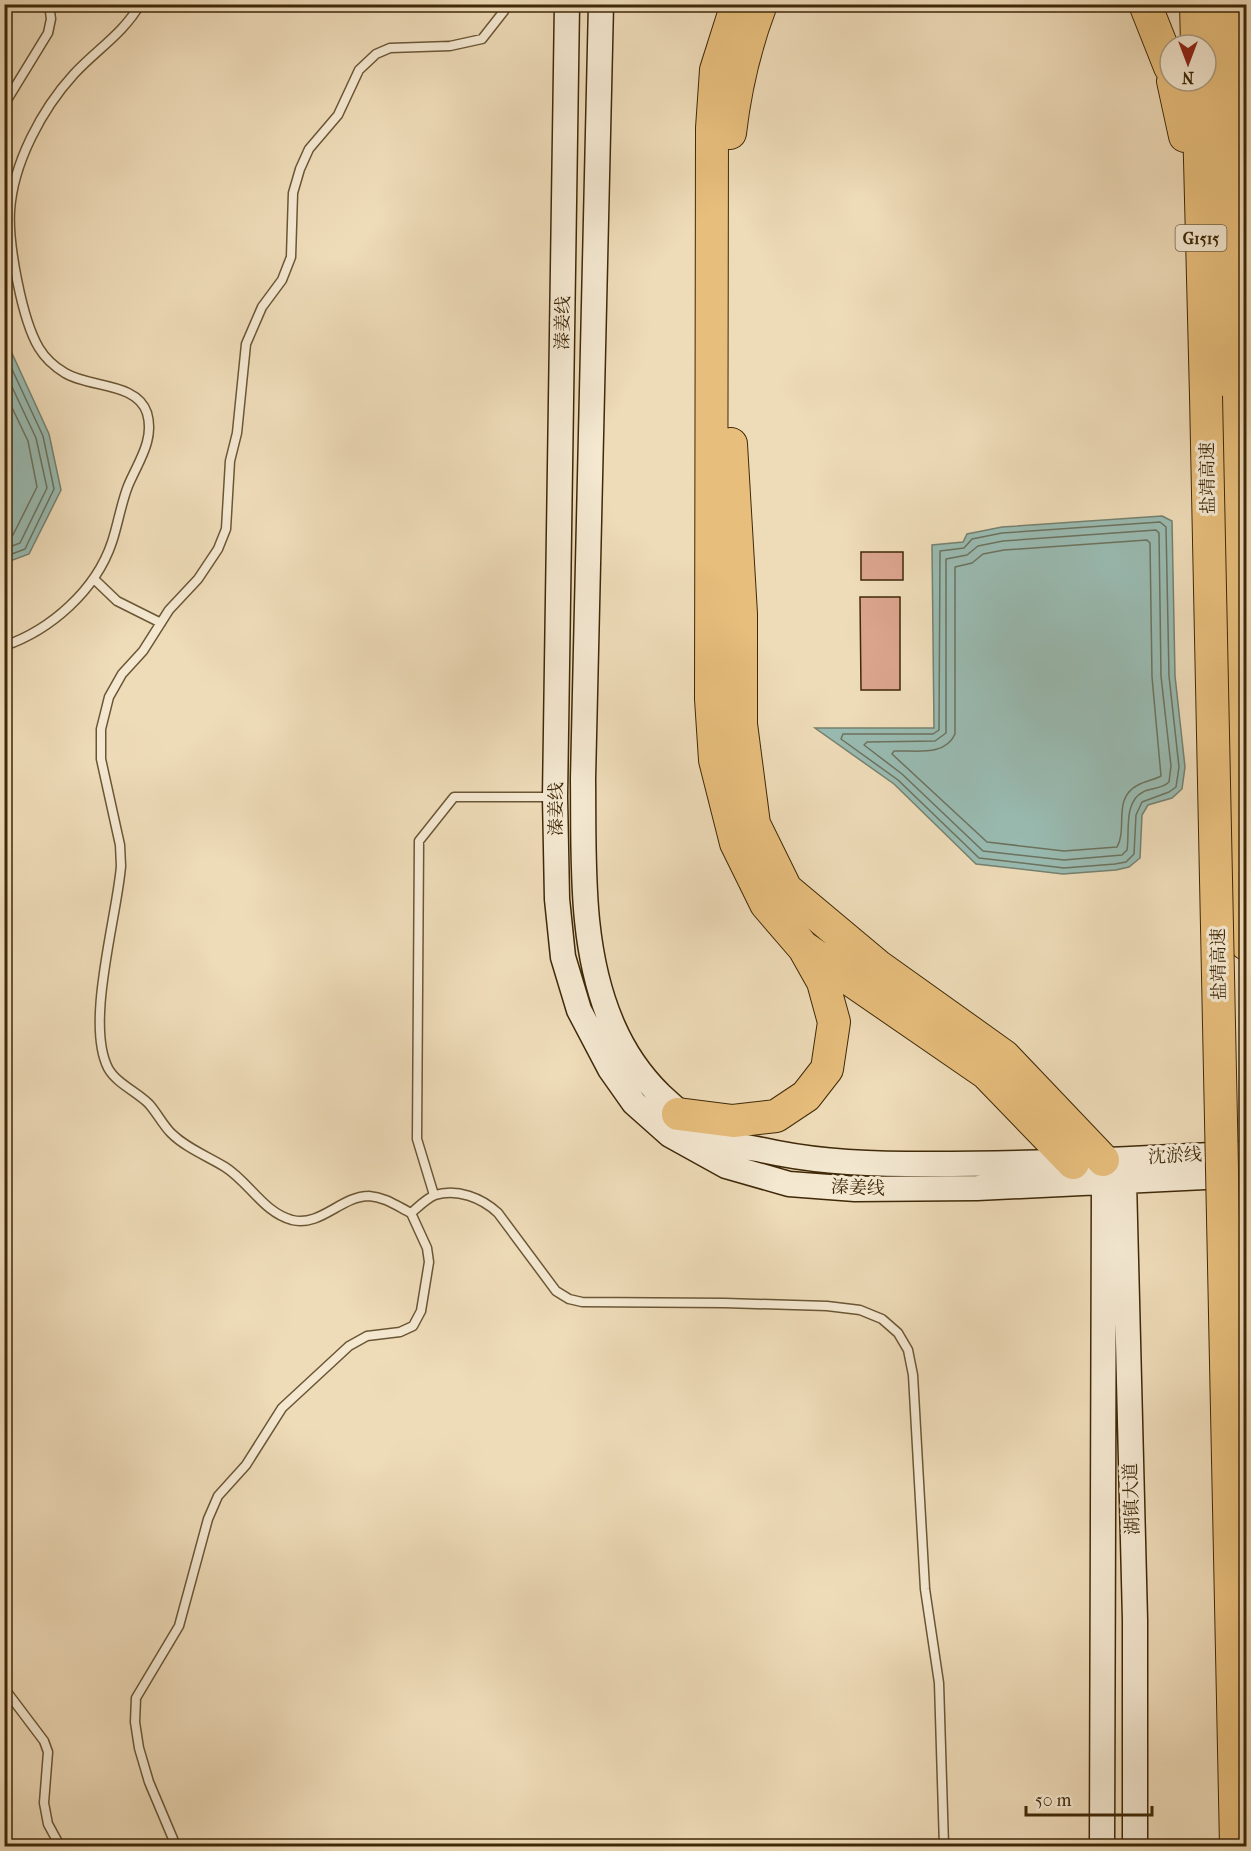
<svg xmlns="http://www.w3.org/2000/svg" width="1251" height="1851" font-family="'IM FELL French Canon','Noto Serif SC',serif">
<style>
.water{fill:#99bbb2;stroke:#75816e;stroke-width:1.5}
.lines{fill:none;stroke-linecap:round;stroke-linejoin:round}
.shore{stroke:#6c725d;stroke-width:1.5}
.building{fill:#daa48d;stroke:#3f2908;stroke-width:1.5}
.service-casing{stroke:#6b5634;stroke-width:11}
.secondary-casing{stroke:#3f2908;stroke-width:27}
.motorway-casing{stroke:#3f2908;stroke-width:34}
.service{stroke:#f4e8d1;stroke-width:8}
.secondary{stroke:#f4e8d1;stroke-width:24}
.motorway{stroke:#e7be7c;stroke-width:32}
.motorway-bridge-casing{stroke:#3f2908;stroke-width:34;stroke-linecap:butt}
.motorway-bridge{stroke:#e7be7c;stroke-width:32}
.labels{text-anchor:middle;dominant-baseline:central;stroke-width:6;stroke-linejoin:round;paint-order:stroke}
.shield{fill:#f4e8d1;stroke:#756244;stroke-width:1.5}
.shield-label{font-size:16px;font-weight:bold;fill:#3f2908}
.street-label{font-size:18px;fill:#3f2908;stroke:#f4e8d1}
</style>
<rect width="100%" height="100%" fill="#eedbb8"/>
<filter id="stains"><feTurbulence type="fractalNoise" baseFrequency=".00333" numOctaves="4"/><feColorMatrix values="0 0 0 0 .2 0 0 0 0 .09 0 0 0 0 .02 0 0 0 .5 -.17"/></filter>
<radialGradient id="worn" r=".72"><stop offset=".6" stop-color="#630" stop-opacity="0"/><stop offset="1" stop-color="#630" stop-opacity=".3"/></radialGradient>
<path class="water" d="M5 338 49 434 61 490 29 554 5 563Z
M1162 516 1172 521 1175 676 1185 767 1182 789 1172 798 1148 805 1142 815 1140 858 1129 867 1116 870 1063 874 976 864 894 784 815 728H934L932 545 963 542 967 534 1002 527Z"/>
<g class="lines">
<path class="shore" d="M4 352 43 436 54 489 25 549 4 557
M4 370 36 438 47 488 20 543 4 549
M4 391 28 441 37 487 13 535 4 539
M1160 522 1166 527 1169 676 1179 767 1176 787 1169 792 1142 802 1136 815 1134 854 1126 862 1115 864 1064 868 979 858 898 780 841 739 843 734H933L939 730 940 551 964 548 972 539 1002 533Z
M1156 530 1159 533 1161 676 1171 766 1169 782C1162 789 1151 788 1143 792 1123 802 1130 833 1127 850L1122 855 1064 860 983 851 902 774 864 745 867 742 935 741 946 733V559L967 555 978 546 1003 541Z
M1147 540 1150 543 1152 677 1161 776C1154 780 1145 781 1138 785 1112 798 1128 828 1117 847L1064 851 987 842 892 754 894 751C915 750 945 757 955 734V567L972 563 983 554 1004 550Z"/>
</g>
<path class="building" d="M861 552H903V580H861Z
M860 597H900V690H861Z"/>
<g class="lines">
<defs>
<path id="service" d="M506 4 504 11 482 39 450 46 390 48 376 54 359 70 338 115 309 149 300 169 293 193 291 257 282 280 262 307 246 344 237 433 230 461 226 529 218 549 198 579 169 610 143 651 122 674 109 697 101 729V759L120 845 121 866C117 917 85 1023 108 1068 116 1083 137 1092 149 1104 157 1113 163 1125 171 1133 186 1148 207 1156 225 1167 249 1182 263 1212 292 1220 321 1227 341 1196 369 1196 385 1197 397 1206 411 1213 417 1208 427 1198 435 1195 457 1188 482 1198 498 1213L556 1291 569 1299 582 1302 725 1303 827 1306 860 1310 882 1319 898 1333 908 1350 913 1375 925 1589 939 1683 944 1846
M4 105 48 33 51 19 49 4
M94 579 117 601 161 623
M4 646C51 630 96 590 112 542 118 524 121 504 128 486 138 462 155 440 147 413 137 382 89 388 65 373 55 367 45 358 39 348 22 320 8 244 10 211 13 163 42 109 74 74 95 51 125 32 140 4
M434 1195 417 1139 419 841 454 797H552
M4 1688 44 1741 48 1752 44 1803 48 1824 60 1846
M176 1846 149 1782 139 1748 135 1722 136 1698 179 1626 208 1519 218 1496 246 1465 282 1408 349 1346 367 1336 400 1332 413 1326 421 1311 429 1262 427 1248 411 1213"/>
<path id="secondary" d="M567 4 555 797 557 899 563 957 579 1010 610 1069 634 1103 670 1135 726 1166 789 1184 855 1189 977 1188 1246 1175
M601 4 583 779C584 861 579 949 613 1026 636 1079 678 1119 730 1143 740 1147 752 1148 762 1150 810 1161 858 1164 907 1164 1021 1165 1133 1159 1246 1153
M1113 1170 1124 1181 1135 1620V1846
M1102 1846 1104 1183"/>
<path id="motorway" d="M737 4 716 70 712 128 711 699 715 760 736 843 766 904 803 947 986 1073 1073 1163
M1145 4 1170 67
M1196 4 1197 45
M1223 4 1236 401 1246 944
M1173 81 1185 136
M1198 81 1206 396
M730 133C735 90 745 46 761 4
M731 444 741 614V724L754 824 786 889 878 966 1004 1056 1103 1160
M678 1114 733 1121 776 1116 806 1096 827 1069 834 1022 823 982 805 950"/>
</defs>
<use href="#service" class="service-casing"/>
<use href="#secondary" class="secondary-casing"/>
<use href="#motorway" class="motorway-casing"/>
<use href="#service" class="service"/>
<use href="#secondary" class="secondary"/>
<use href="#motorway" class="motorway"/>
<defs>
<path id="motorway-bridge" d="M1206 396 1236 1846"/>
</defs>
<use href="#motorway-bridge" class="motorway-bridge-casing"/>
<use href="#motorway-bridge" class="motorway-bridge"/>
</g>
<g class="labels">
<rect class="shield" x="1175.5" y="225" width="51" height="26" rx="4.5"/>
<g class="shield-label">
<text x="1201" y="238">G1515</text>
</g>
<g class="street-label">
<text transform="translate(563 323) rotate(-89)">溱姜线</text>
<text transform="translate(1208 478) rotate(-91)">盐靖高速</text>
<text transform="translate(556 809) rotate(-90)">溱姜线</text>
<text transform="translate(1219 964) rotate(-91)">盐靖高速</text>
<text transform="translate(1175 1156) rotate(-3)">沈淤线</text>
<text transform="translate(858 1188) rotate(2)">溱姜线</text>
<text transform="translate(1132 1499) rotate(-92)">湖镇大道</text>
</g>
</g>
<rect width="1251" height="1851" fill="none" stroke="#eedbb8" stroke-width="24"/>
<rect x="6" y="6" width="1239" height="1839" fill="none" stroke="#3f2908" stroke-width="3"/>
<rect x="12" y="12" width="1227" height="1827" fill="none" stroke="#3f2908" stroke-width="1.5"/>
<g transform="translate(1188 63) rotate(180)"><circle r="28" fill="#f4e8d1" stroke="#ac9c81" stroke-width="1.5"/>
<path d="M0-4.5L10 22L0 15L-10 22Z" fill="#8f2418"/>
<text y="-9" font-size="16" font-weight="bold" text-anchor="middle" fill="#3f2908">N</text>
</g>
<path d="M1026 1806v9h126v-9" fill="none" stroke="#3f2908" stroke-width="3"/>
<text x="1035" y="1806" font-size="18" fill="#3f2908" stroke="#f4e8d1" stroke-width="4.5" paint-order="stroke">50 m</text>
<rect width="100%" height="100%" filter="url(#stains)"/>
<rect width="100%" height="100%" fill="url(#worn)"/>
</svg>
